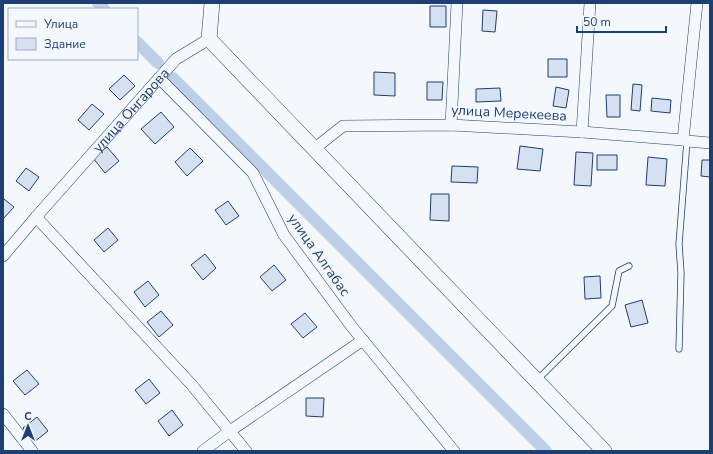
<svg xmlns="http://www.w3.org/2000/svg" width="713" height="454" font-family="'Nunito Sans',sans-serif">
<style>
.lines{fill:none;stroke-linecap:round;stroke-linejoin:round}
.canal{stroke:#bed0e5;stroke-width:12}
.building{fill:#d5e0f0;stroke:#1d3f73}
.lane-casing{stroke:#1d3f73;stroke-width:7}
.street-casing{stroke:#1d3f73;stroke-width:12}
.secondary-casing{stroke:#1d3f73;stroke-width:16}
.lane{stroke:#f4f7fb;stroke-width:5.5}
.street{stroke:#f4f7fb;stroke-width:11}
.secondary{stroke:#f4f7fb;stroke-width:15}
.labels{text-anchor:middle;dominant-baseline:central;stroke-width:3;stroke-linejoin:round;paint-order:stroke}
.street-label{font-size:14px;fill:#1d3f73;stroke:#f4f7fb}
</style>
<rect width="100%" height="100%" fill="#f4f7fb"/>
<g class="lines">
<path class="canal" d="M98 3 104 9
M137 42 158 63
M173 78 546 451"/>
</g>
<path class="building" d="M430 6H446V27H430Z
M483 10 497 11 495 32 482 31Z
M548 59H567V77H548Z
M374 72 395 73V96L374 95Z
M124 75 135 86 120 100 109 89Z
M427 82H443L442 100H427Z
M633 84 642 85 640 111 631 110Z
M556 87 569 90 566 108 553 106Z
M500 88 501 101 476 102V89Z
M606 95H620V117H607Z
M652 98 671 100 670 113 651 111Z
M92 104 104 114 89 130 78 120Z
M161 112 174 127 155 144 141 129Z
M520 146 543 149 540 171 517 169Z
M107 147 119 161 105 173 93 158Z
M190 148 203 161 187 176 175 162Z
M576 152 593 153 591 186 574 185Z
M597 155H617V170H597Z
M648 157 667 159 665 186 646 185Z
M702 160H710V177L701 176Z
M452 166 478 167 477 183 451 182Z
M26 168 39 177 29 191 16 181Z
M431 194H449V221L430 220Z
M4 199 14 207 3 219V200Z
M228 201 239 216 226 225 215 210Z
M108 228 118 240 104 252 94 240Z
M205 254 216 268 203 280 191 265Z
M274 265 286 280 272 291 260 277Z
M600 276 601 298 585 299 584 277Z
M148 281 159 295 145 307 134 292Z
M642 300 648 323 631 327 625 305Z
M161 311 173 325 159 337 147 322Z
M305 313 317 327 303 338 291 324Z
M27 370 39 384 25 395 13 381Z
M149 379 160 393 146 404 135 390Z
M306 398H324L323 417 306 416Z
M172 410 183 425 169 436 158 421Z
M37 417 48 431 34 442 23 428Z"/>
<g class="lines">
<defs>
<path id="lane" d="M679 349 681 273 679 244 687 141
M537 380 612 306 619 271 629 266"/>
<g id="street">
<path d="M159 78 253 173 284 235 352 327 454 451"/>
<path d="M451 125 457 3"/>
<path d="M582 132 590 3"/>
<path d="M683 140 697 3"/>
<path d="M314 149 343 126 451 125 582 132 683 140 687 141 710 143"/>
<path d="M36 217 191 384 246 451"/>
<path id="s1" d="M3 256 36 217 176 59 209 39"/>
<path d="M3 414 32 451"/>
<path d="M203 451 230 431 363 340"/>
</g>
<path id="secondary" d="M212 3 209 39 604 451"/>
</defs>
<use href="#lane" class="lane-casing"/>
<use href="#street" class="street-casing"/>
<use href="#secondary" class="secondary-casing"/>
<use href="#lane" class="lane"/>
<use href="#street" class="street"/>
<use href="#secondary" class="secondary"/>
</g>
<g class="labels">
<g class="street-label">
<text stroke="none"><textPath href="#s1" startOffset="194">улица Онгарова</textPath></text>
<text transform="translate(509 113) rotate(3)">улица Мерекеева</text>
<text transform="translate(319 255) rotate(55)">улица Алгабас</text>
</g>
</g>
<rect width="713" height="454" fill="none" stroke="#1d3f73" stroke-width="8"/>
<rect x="8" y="8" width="130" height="52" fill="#f4f7fb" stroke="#9eadc5"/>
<rect x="16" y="21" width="20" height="6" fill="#f4f7fb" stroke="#9eadc5"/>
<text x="44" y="28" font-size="12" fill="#1d3f73">Улица</text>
<rect x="16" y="38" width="20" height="12" fill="#d5e0f0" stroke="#9eadc5"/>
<text x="44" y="48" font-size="12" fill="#1d3f73">Здание</text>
<g transform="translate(28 426)" stroke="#f4f7fb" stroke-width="3" paint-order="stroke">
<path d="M0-3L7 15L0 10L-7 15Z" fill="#1d3f73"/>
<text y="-6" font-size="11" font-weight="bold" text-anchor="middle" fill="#1d3f73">С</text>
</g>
<path d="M577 26v6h89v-6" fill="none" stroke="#1d3f73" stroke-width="2"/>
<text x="583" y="26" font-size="12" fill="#1d3f73" stroke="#f4f7fb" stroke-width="3" paint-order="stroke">50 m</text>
</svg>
